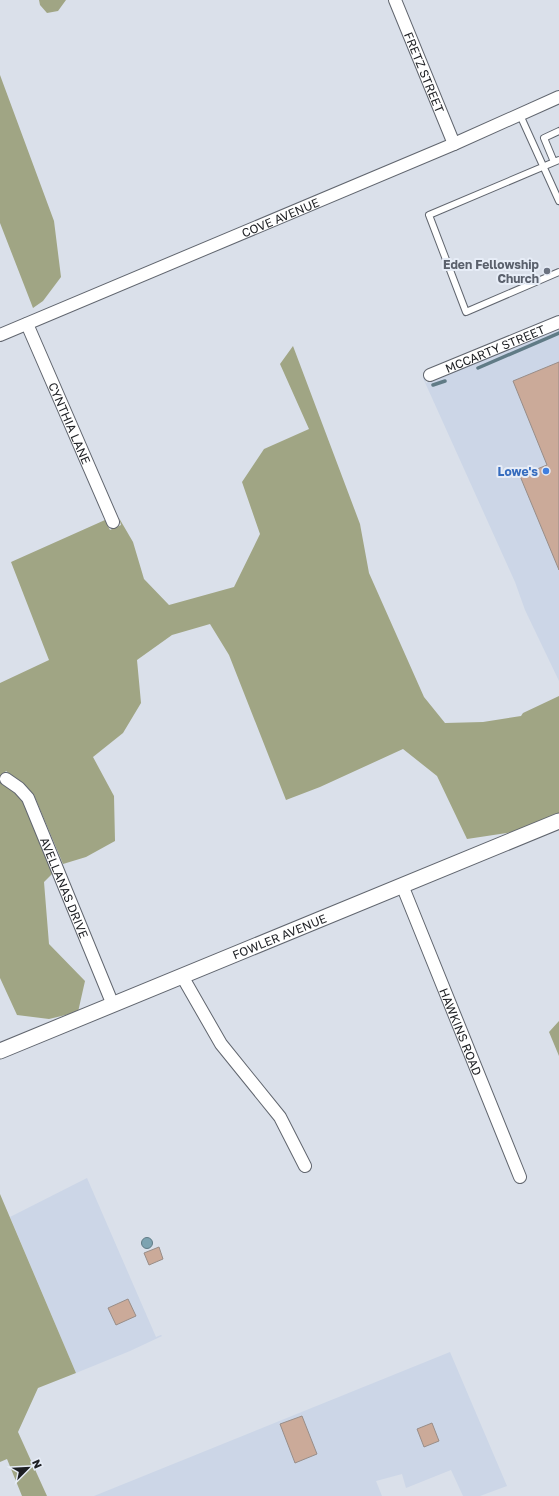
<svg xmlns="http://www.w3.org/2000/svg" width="559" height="1496" font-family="'Golos Text',sans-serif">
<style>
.built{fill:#ccd6e7}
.forest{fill:#a0a584}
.water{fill:#7da3b1;stroke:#607b86}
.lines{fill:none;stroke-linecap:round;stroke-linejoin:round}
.stream{stroke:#607b86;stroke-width:3.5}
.building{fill:#cbaa99;stroke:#988d88}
.service-casing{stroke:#61666f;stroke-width:8}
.minor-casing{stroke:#61666f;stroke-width:14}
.tertiary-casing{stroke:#61666f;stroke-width:17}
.service{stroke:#fff;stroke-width:6}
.minor{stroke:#fff;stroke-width:12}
.tertiary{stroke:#fff;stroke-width:15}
.worship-dot{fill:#6b7280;stroke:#e7edf7;stroke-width:1.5}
.shop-dot{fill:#3f7fe0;stroke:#e7edf7;stroke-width:1.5}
.labels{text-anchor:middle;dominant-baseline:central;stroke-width:4;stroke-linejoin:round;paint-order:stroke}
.street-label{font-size:12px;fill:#1d1f23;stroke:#e7edf7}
.worship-label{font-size:12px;font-weight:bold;fill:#5b616d;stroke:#e7edf7;text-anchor:end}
.shop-label{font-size:12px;font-weight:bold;fill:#366cbe;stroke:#e7edf7;text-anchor:end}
</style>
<rect width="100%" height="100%" fill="#dae0ea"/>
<path class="built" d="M559 328V681L525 610 515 582 423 378 424 377 426 383Z
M87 1178 156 1337 161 1335 162 1336 130 1351 76 1373 10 1217Z
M450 1352 507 1486 480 1496H463L451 1470 406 1488 402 1474 376 1481 382 1496H94Z"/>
<path class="forest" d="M39 0H66L58 11 47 13 40 5Z
M0 75 54 221 61 277 43 301 33 308 0 223Z
M293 346 360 524 369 573 424 697 445 723 483 722 521 716 523 713 559 696V815L520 831 467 839 437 776 403 749 320 787 286 800 229 655 210 624 172 635 137 660 141 703 123 733 93 757 114 796 115 841 86 857 63 864 34 795 23 783 6 771 0 778V683L49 660 11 562 105 520 110 530 121 525 119 518 133 542 144 579 169 605 234 587 260 534 242 482 264 449 309 429 280 364Z
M0 782 14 792 23 801 53 873 44 882 49 944 85 981 78 1012 49 1019 17 1015 0 978Z
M559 1021V1056L549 1032Z
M0 1194 76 1373 38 1388 18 1432 47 1496H22L7 1459 0 1462Z"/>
<path class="water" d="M141.5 1243a5.5 5.5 0 1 1 11 0a5.5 5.5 0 1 1-11 0Z"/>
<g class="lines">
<path class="stream" d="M478 368 559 333
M433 385 445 381"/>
</g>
<path class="building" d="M559 362V570L520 476 547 465 513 381Z
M159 1247 163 1259 149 1265 144 1253Z
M128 1299 136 1316 116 1325 108 1308Z
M302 1416 317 1454 295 1463 280 1424Z
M432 1423 439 1441 424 1447 417 1429Z"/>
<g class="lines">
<defs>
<path id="service" d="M520 115 559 201
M559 160 429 215 466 312 559 272
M554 162 544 138 559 131"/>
<g id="minor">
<path id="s1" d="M395 0 454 144"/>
<path id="s2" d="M27 324 113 522"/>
<path id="s3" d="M0 335 454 144 559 97"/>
<path id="s4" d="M430 375 559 322"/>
<path id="s5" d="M6 779 19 788 28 798 113 1005"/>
<path id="s6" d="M402 885 520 1177"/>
<path d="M182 976 221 1044 280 1117 305 1166"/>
</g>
<g id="tertiary">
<path id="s7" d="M0 1051 559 821"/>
</g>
</defs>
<use href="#service" class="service-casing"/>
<use href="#minor" class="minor-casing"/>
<use href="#tertiary" class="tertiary-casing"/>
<use href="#service" class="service"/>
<use href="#minor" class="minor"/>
<use href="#tertiary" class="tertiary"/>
</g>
<circle class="worship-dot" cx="547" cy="271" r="4"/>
<circle class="shop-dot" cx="546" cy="471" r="4"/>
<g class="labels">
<g class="street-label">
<text stroke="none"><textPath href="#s1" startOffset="78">FRETZ STREET</textPath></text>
<text stroke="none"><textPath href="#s3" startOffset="304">COVE AVENUE</textPath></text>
<text stroke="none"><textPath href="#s4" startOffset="70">MCCARTY STREET</textPath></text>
<text stroke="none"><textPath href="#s2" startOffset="108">CYNTHIA LANE</textPath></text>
<text stroke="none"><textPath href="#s5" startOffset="126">AVELLANAS DRIVE</textPath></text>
<text stroke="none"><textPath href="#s7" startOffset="302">FOWLER AVENUE</textPath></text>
<text stroke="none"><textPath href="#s6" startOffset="158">HAWKINS ROAD</textPath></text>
</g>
<g class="worship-label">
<text x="539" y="264">Eden Fellowship<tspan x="539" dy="14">Church</tspan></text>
</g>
<g class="shop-label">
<text x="538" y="471">Lowe's</text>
</g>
</g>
<g transform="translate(28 1468) rotate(66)" stroke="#e7edf7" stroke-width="3" paint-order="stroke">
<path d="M0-3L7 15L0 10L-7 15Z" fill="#1d1f23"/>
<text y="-6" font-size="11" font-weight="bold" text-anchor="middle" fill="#1d1f23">N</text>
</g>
</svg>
